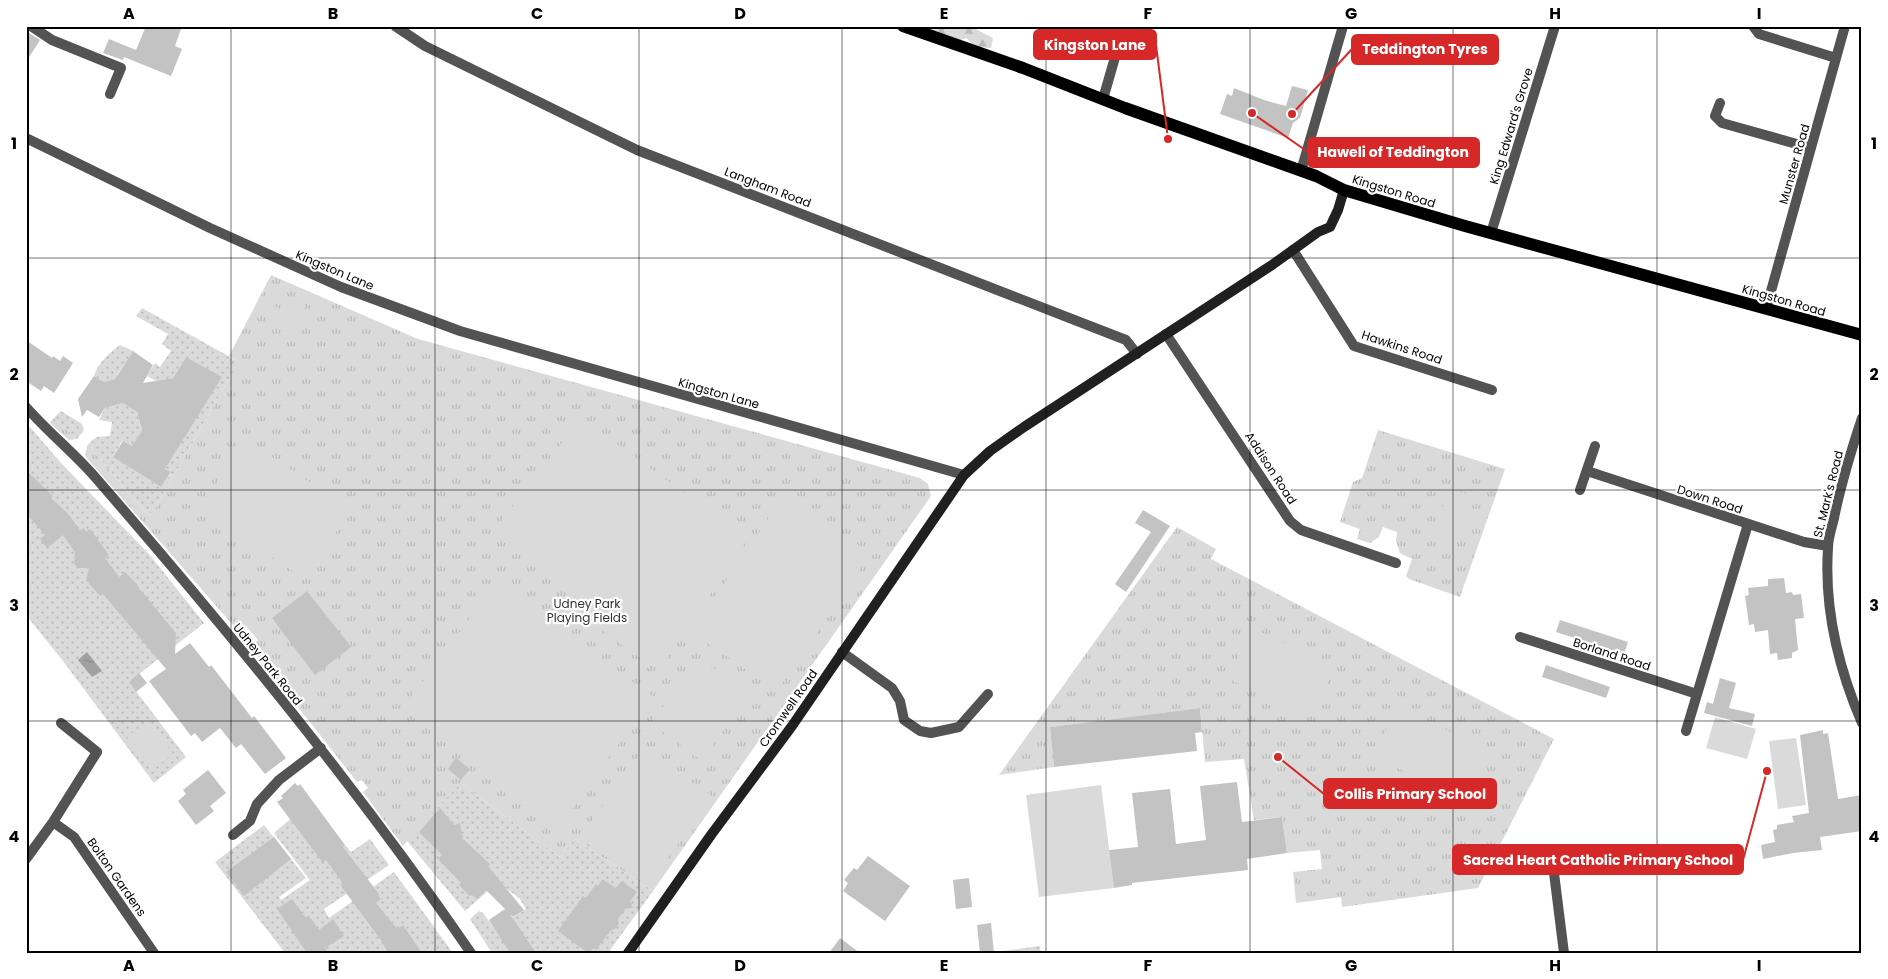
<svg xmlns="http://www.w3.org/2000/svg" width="1888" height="979" font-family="Poppins,sans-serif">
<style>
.grass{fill:url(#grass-tufts)}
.forest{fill:url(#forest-firs)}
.garden{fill:url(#garden-dots)}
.pitch{fill:#dadada}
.water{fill:url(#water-ripples)}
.building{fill:#c3c3c3}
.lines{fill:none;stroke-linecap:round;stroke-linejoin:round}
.street{stroke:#535353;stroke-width:10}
.secondary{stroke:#202020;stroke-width:10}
.primary{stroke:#000;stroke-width:12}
.grid{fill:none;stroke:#000;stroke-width:1;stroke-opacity:0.55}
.labels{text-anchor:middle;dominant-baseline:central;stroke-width:4.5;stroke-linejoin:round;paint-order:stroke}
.street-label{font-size:12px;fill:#000;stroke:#fff}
.park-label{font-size:12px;fill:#313131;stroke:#fff}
.leader{fill:none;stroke:#d62828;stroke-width:2}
.callout-dot{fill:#d62828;stroke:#fff;stroke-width:2}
.callout{fill:#d62828;stroke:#d62828;stroke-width:2}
.callout-label{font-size:14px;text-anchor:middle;font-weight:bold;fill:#fff}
.neatline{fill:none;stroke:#000;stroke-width:2}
.grid-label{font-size:16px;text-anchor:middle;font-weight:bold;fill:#000}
</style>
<defs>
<pattern id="grass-tufts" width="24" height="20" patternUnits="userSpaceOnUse" patternTransform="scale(1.25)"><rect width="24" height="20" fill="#dadada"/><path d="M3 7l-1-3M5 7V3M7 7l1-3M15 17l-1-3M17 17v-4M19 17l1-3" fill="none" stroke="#b9b9b9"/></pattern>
<pattern id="forest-firs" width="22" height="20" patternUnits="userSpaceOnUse" patternTransform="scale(1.25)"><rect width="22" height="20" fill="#dadada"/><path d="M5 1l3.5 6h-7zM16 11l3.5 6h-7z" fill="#b9b9b9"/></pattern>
<pattern id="garden-dots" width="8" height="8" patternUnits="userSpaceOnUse" patternTransform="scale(1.25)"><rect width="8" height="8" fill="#dadada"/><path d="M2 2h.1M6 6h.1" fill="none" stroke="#b9b9b9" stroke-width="1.8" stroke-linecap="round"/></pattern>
<pattern id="water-ripples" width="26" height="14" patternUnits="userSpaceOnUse" patternTransform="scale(1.25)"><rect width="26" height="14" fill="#a1a1a1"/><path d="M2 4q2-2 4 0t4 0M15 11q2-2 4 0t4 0" fill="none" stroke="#898989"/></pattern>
</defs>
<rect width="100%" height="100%" fill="#fff"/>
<path class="grass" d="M271 275 418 339 920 478 928 484 931 496 653 891 575 839 560 857 460 783 403 846 363 792 368 788 362 780 357 782 250 646 258 640 246 626 239 632 85 456 87 446 91 441 93 444 92 450 150 517 239 362 229 356Z
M54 418 77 439 69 440 50 423Z
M1378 430 1505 469 1460 597 1409 579 1406 576 1412 559 1400 553 1396 541 1397 532 1383 527 1379 537 1370 543 1357 539 1360 529 1340 522 1353 482 1362 478Z
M1177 527 1216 549 1211 559 1554 739 1478 888 1342 907 1341 897 1296 903 1293 872 1322 869 1320 850 1287 853 1282 817 1254 820 1244 759 1205 762 1200 708 1050 727 1054 767 999 775Z"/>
<path class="forest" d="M930 26H970L993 38 991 48 976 47 966 38 961 40 934 32Z"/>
<path class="garden" d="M142 308 239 362 150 517 92 450 93 444 91 441 97 437 110 436 112 422 99 420 105 408 123 403 137 412 142 430 132 446 122 441 113 457 161 487 171 473 165 469 221 377 186 357 173 378 156 381 147 376 155 363 160 367 171 351 162 344 168 334 136 316Z
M120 345 133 351 117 375 120 378 104 382 94 376C98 363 109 353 120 345Z
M61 411 82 424 84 430 77 439 54 418Z
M30 427 61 463 149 554 204 623 129 682 186 757 154 783 63 661 26 615V434Z
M460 783 560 857 575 839 653 891 608 953H492L470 919 479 911 483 913 495 929 526 909 520 899 506 888 488 891 465 911 407 841Z
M290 819 323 862 345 845 351 852 370 839 389 865 324 909 329 918 394 872 453 953H285L215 862 264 825 306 878 279 897 281 900 310 880 274 833Z
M1040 946 1041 953H987Z"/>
<path class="pitch" d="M278 293 305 306 302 313 275 300Z
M272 305 299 319 296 325 269 312Z
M581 418 748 539 664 662 492 533Z
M247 440 351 510 304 579 200 507Z
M1450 488 1475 497 1458 542 1432 532Z
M783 497 871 553 777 691 691 632Z
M497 582 652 696 561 826 402 709Z
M600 619 655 659 651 666 596 626Z
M1252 628 1335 666 1311 717 1229 679Z
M699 658 749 693 702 761 651 723Z
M1397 707 1490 750 1467 800 1373 757Z
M1715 717 1756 729 1747 759 1706 748Z
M148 721 173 754 152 770 127 737Z
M1796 738 1806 805 1778 809 1769 741Z
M644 749 712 796 648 886 579 838Z
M1101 785 1114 888 1039 897 1026 795Z"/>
<path class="water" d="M87 652 102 671 92 677 78 660Z"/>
<path class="building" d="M146 26H182L175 46 182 49 171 76 124 57 123 60 103 53 109 39 136 50Z
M26 31 40 40 26 62Z
M1292 86 1308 90 1300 118 1293 123 1288 138 1220 114 1227 94 1232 96 1234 88 1264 100 1286 106Z
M26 340 52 358 53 356 60 361 63 356 73 363 54 393 44 386 41 391 26 381Z
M133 351 153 365 143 383 173 378 186 357 222 377 165 469 171 472 161 487 113 457 123 441 132 446 142 430 137 412 123 403 105 408 99 417 87 410 82 417 78 399 94 376 104 382 115 379Z
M26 470 53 496 51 498 69 515 80 530 84 528 86 532 90 529 109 555 105 558 119 577 125 572 137 584V586L176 633 175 654 190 643 209 667 211 665 252 718 254 716 286 758 265 774 241 744 236 748 220 728 202 742 195 733 191 736 149 681 166 669 103 594 100 596 86 580 89 568H78L74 564 75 552 63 535 47 548 40 539 45 535 26 513Z
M1143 510 1170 526 1126 592 1115 584 1151 532 1135 523Z
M1784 578 1786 593 1792 592 1793 595 1801 594 1804 618 1795 619 1798 650 1792 653V658L1778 660 1777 653 1770 654 1768 630 1755 632 1754 624 1749 625 1745 596 1749 595 1748 588 1768 586V579Z
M307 591 351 647 315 675 272 618Z
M1560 620 1628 642 1624 654 1556 632Z
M1546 665 1610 687 1606 698 1542 677Z
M139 673 147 683 136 692 129 682Z
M1720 678 1736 683 1729 708 1755 714 1752 726 1704 713 1707 702 1713 704Z
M1200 708 1202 732 1195 733 1197 751 1054 767 1050 727Z
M1823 730V734L1828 733 1838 799 1862 795V831L1820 837 1822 850 1793 853 1763 859 1761 845 1775 842 1773 830 1777 829V825L1794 822 1792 816 1809 813 1800 735Z
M456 758 470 769 461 780 448 769Z
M208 770 226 793 210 806 214 811 196 825 178 801 186 794 183 790Z
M1237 782 1242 822 1282 817 1287 853 1247 859 1248 870 1132 883V885L1114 888 1109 850 1138 847 1132 793 1170 789 1176 844 1206 840 1200 786Z
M295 783 298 786 300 784 345 845 343 847 379 894 378 895 381 899 376 903 397 929 403 925 422 953H388L381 940 341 886 342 882 326 860 323 863 277 802 283 798 281 796Z
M440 808 454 825 460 823 463 839 490 864 488 866 524 910 513 917 510 914 536 953H510L489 920 505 909 486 890 477 899 472 895 470 896 459 885 461 883 438 859 442 855 419 832Z
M274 837 291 859 244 896 226 872Z
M868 856 910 886 885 921 843 891 848 883 844 880 854 868 857 870Z
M969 878 972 907 956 909 953 880Z
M602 879 616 888 622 881 637 892 630 901 633 908H626L618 919 619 924 615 929 611 930 596 950 593 948 590 953H588L558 931 583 896 586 898 596 884 598 886Z
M292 899 306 918 309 916 319 930 333 919 344 936 325 948 329 953H307L303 947 277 909Z
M991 923 994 953H980L977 925Z
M840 938 860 953H829Z"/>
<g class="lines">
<path class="street" d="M31 26 52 40 121 68 110 94
M395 26 425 46 637 150 1126 340 1137 354
M1753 26 1759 34 1836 58
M1103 99 1124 26
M1720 103 1715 116 1722 123 1811 148
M26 138 210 228 341 287 460 331 964 475
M1301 171 1343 26
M1491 233 1555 26
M1293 250 1354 346 1492 390
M1766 309 1845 26
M1166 334 1290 521 1301 530 1396 563
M26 407C48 432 74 453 95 477 228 630 356 786 471 953
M1862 418C1851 451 1841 484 1834 518 1832 527 1828 538 1828 548 1824 608 1838 667 1862 723
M1587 471 1804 542 1828 546
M1580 490 1595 446
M1520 637 1697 694
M842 652 892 688 900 701 904 720 920 731 931 733 959 727 988 694
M1686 731 1748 524
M53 822 74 837 154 953
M233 835 250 821 257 804 279 780 321 748
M1552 857 1564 953
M26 859 53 822 97 752 61 723"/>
<path class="secondary" d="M628 953 711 835 792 726 964 475 990 451 1024 427 1272 265 1318 232 1330 227 1338 210 1344 190"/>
<path class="primary" d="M903 26 1023 68 1125 108 1316 176 1344 190 1465 226 1862 335"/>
</g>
<path class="grid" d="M231 26V953M435 26V953M639 26V953M842 26V953M1046 26V953M1250 26V953M1453 26V953M1657 26V953M26 258H1862M26 490H1862M26 721H1862"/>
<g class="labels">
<g class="street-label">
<text transform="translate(1511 126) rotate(-73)">King Edward's Grove</text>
<text transform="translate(1794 164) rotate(-74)">Munster Road</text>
<text transform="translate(768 187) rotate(21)">Langham Road</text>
<text transform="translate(1394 191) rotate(17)">Kingston Road</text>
<text transform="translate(335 270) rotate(23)">Kingston Lane</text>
<text transform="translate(1784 300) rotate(16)">Kingston Road</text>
<text transform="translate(1402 347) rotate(18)">Hawkins Road</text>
<text transform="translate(719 393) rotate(16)">Kingston Lane</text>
<text transform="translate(1271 468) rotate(57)">Addison Road</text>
<text transform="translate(1828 494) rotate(-76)">St. Mark's Road</text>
<text transform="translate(1710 499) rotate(18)">Down Road</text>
<text transform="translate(1612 654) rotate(18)">Borland Road</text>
<text transform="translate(268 664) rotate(51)">Udney Park Road</text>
<text transform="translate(788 708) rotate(-55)">Cromwell Road</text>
<text transform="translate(117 877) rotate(55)">Bolton Gardens</text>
</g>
<g class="park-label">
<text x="587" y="603">Udney Park<tspan x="587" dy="14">Playing Fields</tspan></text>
</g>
</g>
<path class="leader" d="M1168 139L1156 45M1292 114L1352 49M1252 113L1308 152M1278 757L1324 794M1767 771L1743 860"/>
<g class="callout-dot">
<circle cx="1168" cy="139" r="5"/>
<circle cx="1292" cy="114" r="5"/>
<circle cx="1252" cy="113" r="5"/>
<circle cx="1278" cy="757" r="5"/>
<circle cx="1767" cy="771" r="5"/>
</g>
<g class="callout">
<rect x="1034" y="30" width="122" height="29" rx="5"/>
<rect x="1352" y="35" width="146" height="29" rx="5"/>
<rect x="1308" y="138" width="171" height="29" rx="5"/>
<rect x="1324" y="779" width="172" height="29" rx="5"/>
<rect x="1453" y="845" width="290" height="29" rx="5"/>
</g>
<g class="callout-label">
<text x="1095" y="50">Kingston Lane</text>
<text x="1425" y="54">Teddington Tyres</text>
<text x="1393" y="157">Haweli of Teddington</text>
<text x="1410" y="799">Collis Primary School</text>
<text x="1598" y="865">Sacred Heart Catholic Primary School</text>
</g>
<rect width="1888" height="979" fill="none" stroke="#ffffff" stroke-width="55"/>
<rect x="28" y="28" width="1832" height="924" class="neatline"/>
<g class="grid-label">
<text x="129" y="19">A</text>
<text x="333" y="19">B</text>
<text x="537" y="19">C</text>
<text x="740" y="19">D</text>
<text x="944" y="19">E</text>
<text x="1148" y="19">F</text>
<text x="1351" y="19">G</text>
<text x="1555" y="19">H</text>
<text x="1759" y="19">I</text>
<text x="14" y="149">1</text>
<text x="1874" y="149">1</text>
<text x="14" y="380">2</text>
<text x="1874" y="380">2</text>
<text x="14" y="611">3</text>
<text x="1874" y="611">3</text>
<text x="14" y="842">4</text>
<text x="1874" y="842">4</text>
<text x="129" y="971">A</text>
<text x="333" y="971">B</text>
<text x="537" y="971">C</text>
<text x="740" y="971">D</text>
<text x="944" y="971">E</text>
<text x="1148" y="971">F</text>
<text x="1351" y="971">G</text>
<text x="1555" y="971">H</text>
<text x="1759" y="971">I</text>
</g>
</svg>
